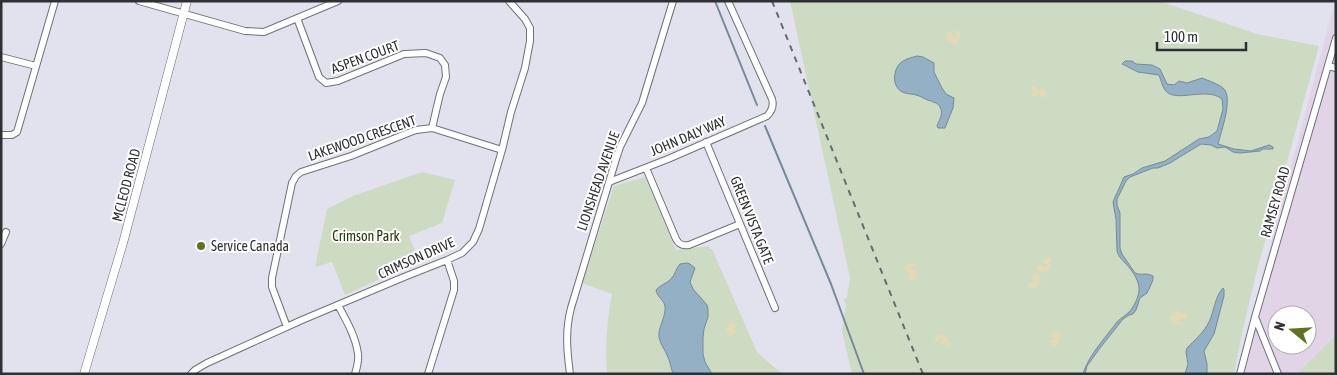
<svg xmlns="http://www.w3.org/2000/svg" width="1337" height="375" font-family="'Asap Condensed',sans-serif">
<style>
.industrial{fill:#e2d4e7;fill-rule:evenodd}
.green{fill:#cddbc2}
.sand{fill:#e3dab5}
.water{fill:#93b0c5;stroke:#758a9a}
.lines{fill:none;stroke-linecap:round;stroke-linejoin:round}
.stream{stroke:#758a9a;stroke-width:2}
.minor-casing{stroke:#6f7079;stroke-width:8}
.major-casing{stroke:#6f7079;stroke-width:9}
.minor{stroke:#fff;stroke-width:6}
.major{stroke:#fff;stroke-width:8}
.rail{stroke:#696a70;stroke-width:2;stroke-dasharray:6 6;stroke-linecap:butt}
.poi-dot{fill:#5e7221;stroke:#fff;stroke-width:2}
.labels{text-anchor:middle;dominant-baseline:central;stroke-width:4;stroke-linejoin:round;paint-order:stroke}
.street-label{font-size:14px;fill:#2f3034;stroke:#fff}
.park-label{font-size:14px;fill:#233607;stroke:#fff}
.poi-label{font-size:14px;fill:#2f3034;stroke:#fff;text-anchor:start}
</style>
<rect width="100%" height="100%" fill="#e1e2ed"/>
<path class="industrial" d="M1335 1H1336V374H1236ZM1277 315H1307V345H1277Z"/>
<path class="green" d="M790 1H1159L1257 34 1319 46 1256 274 1242 333 1234 374H852L842 331 846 304 844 300 847 298 850 278Z
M422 172 455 180 442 223 409 236 419 261 345 295 332 262 315 267 327 209 353 196Z
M645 177 676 250 709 246 710 249H712L757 352 782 374H607C605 347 607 320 612 294L582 283 614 186Z
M1336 335V374H1297Z"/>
<path class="sand" d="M957 30 959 32 960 38 956 45 952 43 953 40 950 42 946 39 947 33 950 31 954 37H956L955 31Z
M1033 86H1036L1039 91 1041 88 1044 89 1046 93 1044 98 1040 96V92L1036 97 1032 95V93L1034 92V91L1031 90 1030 89Z
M1051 257 1052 260 1049 263 1052 265 1046 272 1043 273 1036 269 1039 264V266L1041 264 1044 268 1047 267V264L1043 263 1042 261Z
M911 263 915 264 916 268 912 266 910 268C915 271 917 273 917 279L909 281 908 278 911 273 906 271 904 269 907 264Z
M1033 273 1035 275 1037 273 1039 276 1040 275 1041 278 1037 280 1040 282 1037 287 1032 288 1029 287 1028 284 1029 282H1033L1036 281 1031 278Z
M1177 309 1178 312 1185 314 1188 317 1186 319 1176 320 1180 322 1179 325 1172 323 1170 318 1171 315 1176 316 1174 311Z
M731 323 736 324 733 330H737V331C735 335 732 336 728 335 725 330 726 326 731 323Z
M1053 332 1061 333V338L1057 340 1058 342 1056 346H1053L1052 344 1050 345 1051 340 1056 339 1052 336Z
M941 334 944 335 951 343V345L948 348 946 347 947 343 946 342 942 346 940 343 942 339 940 338 936 342 934 341 938 335Z"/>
<path class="water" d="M917 56 923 57 934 63V72L942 88 946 94 954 98 953 108 945 128H938L937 126C939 120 944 114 940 107 938 103 935 103 931 101 925 100 922 96 916 95 913 94 908 94 905 93 897 91 893 82 895 74 897 61 906 59 917 56Z
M1125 61H1132L1136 64 1152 65 1160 69 1167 84 1174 85 1179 81 1187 83 1202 78C1209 81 1219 84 1224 89 1233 99 1221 132 1218 144L1234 149 1251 151 1269 145 1273 147V149H1263L1260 151 1240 153 1233 152 1225 147 1217 148 1211 145 1201 144 1170 163 1158 168H1153L1130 177 1126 181 1117 199V205L1120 213V248L1122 254 1135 273C1141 276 1146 272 1153 276V280L1149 289 1147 293 1140 298 1136 310 1133 314 1129 315 1123 319 1100 348 1087 366 1085 374H1083C1088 356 1106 337 1117 322 1121 318 1125 316 1129 312 1134 307 1140 295 1139 287 1138 279 1132 270 1126 264 1122 259 1119 258 1117 251L1116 219 1113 202 1124 177 1133 174 1142 168 1165 161 1199 139 1209 137 1217 131 1223 109 1222 99C1206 86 1175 104 1165 90 1162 86 1161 80 1159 75L1138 72 1122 64Z
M687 263 690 264 695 268 690 282 693 289 707 305 708 309V317L704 329 703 338V354L705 362 712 374H673C671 368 670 361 667 355 664 348 658 341 659 333 660 324 666 316 665 306 664 300 657 297 656 290 660 285 666 284 671 279 675 275 676 268 680 264Z
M1223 288 1224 289V296L1214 334 1204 351 1207 364V374H1185L1188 364 1186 352 1187 348C1195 340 1204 332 1209 322 1214 312 1215 296 1223 288Z"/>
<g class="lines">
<path class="stream" d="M715 1 757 105
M765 126 831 284 864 374"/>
<defs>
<path id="minor" d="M139 1 245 31 264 32 338 1
M297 18 319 77 326 83 338 81 404 54 426 53 440 58 445 65 446 77 440 94 432 128
M1 57 36 66
M1328 66 1336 68
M1 135H12L17 132 55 1
M706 142 775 308
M646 168 676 239C679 245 683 246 689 245L740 224
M609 182 668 159 767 116C772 111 774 106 772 99L728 1
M1 244 6 232
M338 305C346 320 356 337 358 354 359 361 357 367 355 374
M1255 317 1278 374
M287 327 272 287V278L292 183 296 176 301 172 351 156 408 133 416 130 432 128 502 150
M191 374 195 370 207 363 302 320 404 277 447 260 462 253 473 242 479 229 502 150 511 112 525 68 530 41V28L525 19 509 1
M428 374 454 290V281L447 260
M570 374C567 351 565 331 571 308L616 159 620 147 642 103 673 1
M1240 374 1255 317 1336 38"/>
<path id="major" d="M84 374 123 243 187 1"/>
</defs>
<use href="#minor" class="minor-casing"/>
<use href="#major" class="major-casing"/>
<use href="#minor" class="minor"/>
<use href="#major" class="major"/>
<path class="rail" d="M772 1 923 374"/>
</g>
<circle class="poi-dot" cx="201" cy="246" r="5"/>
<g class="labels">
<g class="street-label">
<text transform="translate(365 57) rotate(-20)">ASPEN COURT</text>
<text transform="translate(688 136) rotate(-23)">JOHN DALY WAY</text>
<text transform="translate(362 138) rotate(-19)">LAKEWOOD CRESCENT</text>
<text transform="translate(598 181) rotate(-71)">LIONSHEAD AVENUE</text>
<text transform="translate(126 185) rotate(-75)">MCLEOD ROAD</text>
<text transform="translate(1275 202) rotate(-74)">RAMSEY ROAD</text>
<text transform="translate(752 220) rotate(68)">GREEN VISTA GATE</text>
<text transform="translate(416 258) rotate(-24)">CRIMSON DRIVE</text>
</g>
<g class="park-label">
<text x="366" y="236">Crimson Park</text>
</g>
<g class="poi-label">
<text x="211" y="246">Service Canada</text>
</g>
</g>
<rect width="1337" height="375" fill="none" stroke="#2f3034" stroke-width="5"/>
<g transform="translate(1292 330) rotate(288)"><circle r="24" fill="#ffffff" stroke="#acacae"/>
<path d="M0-4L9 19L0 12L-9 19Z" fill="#5e7221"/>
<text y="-8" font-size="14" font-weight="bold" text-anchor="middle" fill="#2f3034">N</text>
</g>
<path d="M1157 42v8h89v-8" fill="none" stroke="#2f3034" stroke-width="2.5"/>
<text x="1164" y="42" font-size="15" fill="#2f3034" stroke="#ffffff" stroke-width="4" paint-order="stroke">100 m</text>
</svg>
